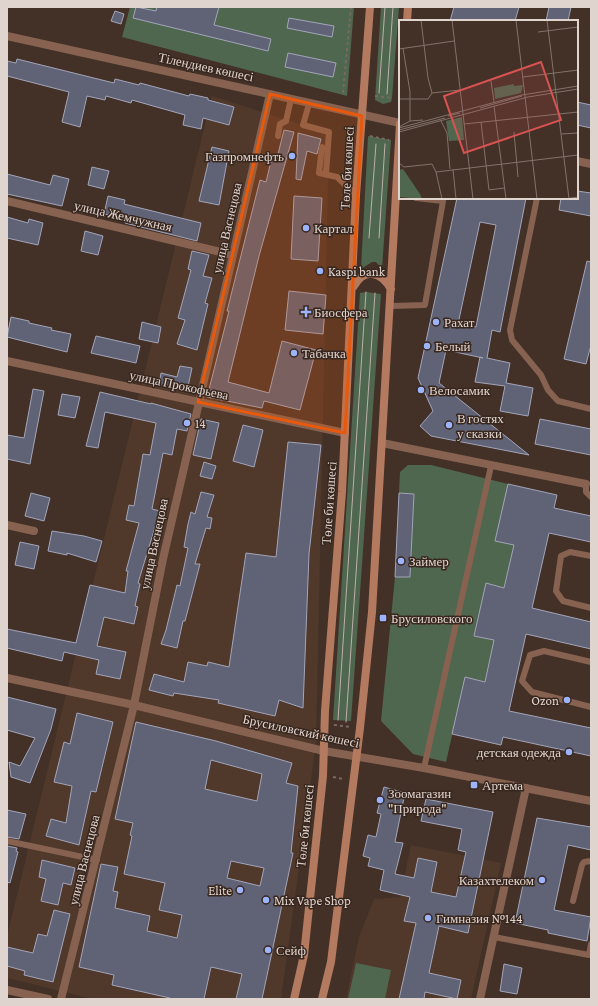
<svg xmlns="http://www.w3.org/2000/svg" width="598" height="1006" font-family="'Crimson Pro',serif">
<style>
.built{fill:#50382b}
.green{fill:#50674f}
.building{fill:#606275;stroke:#a3a5ba;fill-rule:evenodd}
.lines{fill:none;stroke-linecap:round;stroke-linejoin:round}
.path{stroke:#796961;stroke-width:2;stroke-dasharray:3 3;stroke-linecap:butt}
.service{stroke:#876251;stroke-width:6}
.minor{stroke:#876251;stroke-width:8}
.tertiary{stroke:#876251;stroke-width:8}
.secondary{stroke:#b47a5f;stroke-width:8}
.tram{stroke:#bdafa9;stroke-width:1}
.marked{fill:#e8590c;fill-opacity:0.2;stroke:#e8590c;stroke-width:3;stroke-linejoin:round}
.poi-dot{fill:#9cb4fd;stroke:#38271e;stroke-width:1.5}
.labels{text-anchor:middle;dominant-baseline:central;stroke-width:3;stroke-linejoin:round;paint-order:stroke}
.street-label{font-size:13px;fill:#e0d4ce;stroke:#38271e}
.poi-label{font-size:13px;fill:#e0d4ce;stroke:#38271e;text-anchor:start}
.inset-road{fill:none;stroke:#82726a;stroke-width:1}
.view{fill:#d85352;fill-opacity:0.15;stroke:#d85352;stroke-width:2}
.inset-edge{fill:none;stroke:#e0d4ce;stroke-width:2}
</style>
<rect width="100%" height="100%" fill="#433128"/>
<path class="built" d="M212 96 303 125 329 132 316 743 281 999H93L7 978V936Z
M411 845 501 863 471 999H346L359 937 374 899 400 897Z"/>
<path class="green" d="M130 7H354L347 96 122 37Z
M381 7H399L392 98 391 102 383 104 375 100Z
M368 136 391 140 382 269 376 262H372L361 269Z
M366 292 381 294 351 721 333 720 360 293Z
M408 465H431L508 484 514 545 504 588 486 584 474 636 494 640 485 682 465 678 446 762 413 754 381 721 395 577H410L414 494 399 493 400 472Z
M356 963 391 970 385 999H348Z"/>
<path class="building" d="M136 7 156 11 157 7H219L214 25 271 39 268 51 133 18Z
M454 7H519L515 21H450Z
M549 7H571L568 21H546Z
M115 11 124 14 121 24 111 21Z
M289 18 334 26 332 37 287 28Z
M288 53 336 63 333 77 285 67Z
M17 59 114 83 115 79 139 85 140 83 189 96 190 94 208 98V100L234 107 229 125 203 118 201 129 183 125 185 115 132 100 131 103 106 96 105 100 87 96 80 127 62 122 69 92 7 76V61L16 63Z
M577 102 591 105V128L577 125Z
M284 130 294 132 259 256 228 382 269 393 282 341 316 350 300 410 264 401 262 408 207 397 229 311H227L260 180 266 182 272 157 277 158Z
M298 133 321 139 317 154 307 151 301 180 296 179Z
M212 147 229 151 219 205 199 201Z
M92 167 109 171 104 189 88 185Z
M7 174 50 185 53 175 69 179 62 206 7 194Z
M577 191 591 193V216L559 210 561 198H577Z
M108 196 125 200 124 204 201 223 197 241 125 223 126 219 104 214Z
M294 196 322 198 318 261 291 259Z
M457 198H526L500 332 492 330 487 358 510 363 506 383 533 388 528 416 500 411 505 386 475 382 480 357 483 358 446 350 439 383 529 455 431 436 420 426 433 411 418 378ZM480 222 496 225 476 327 458 324Z
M7 217 28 223 29 219 43 223 38 245 7 238Z
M85 231 103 236 98 255 81 251Z
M192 251 209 255 203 276 212 278 205 303 208 304 197 350 177 344 185 320 178 318 191 270 188 269Z
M587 261 591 262V345L586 364 564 359Z
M289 291 326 295 323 334 285 330Z
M11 317 29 321V323L52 328 51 330 71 334 67 352 7 337Z
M142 322 161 327 158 343 139 339Z
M96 336 140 346 136 363 91 353Z
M180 366 192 368 187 391 159 385 161 373 177 377Z
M33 389 44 391 30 464 7 459V435L24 438Z
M100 392 151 404V403L191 414 187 431 177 429 172 455 163 453 152 509 160 511 138 583 140 584 135 606 138 607 134 624 104 617 97 646 126 652 120 679 96 674 99 660 64 652 62 661 7 648V629L76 643 90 585 125 593 128 571H126L139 523 126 520 129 505 134 506 143 454 150 455 156 423 105 412 98 448 86 446Z
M62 394 80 397 75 418 58 415Z
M201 419 219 423 211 459 193 455Z
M540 419 591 429V455L535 444Z
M243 425 263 430 254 467 233 461Z
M288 442 321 445 309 554 303 708 279 700 275 716 218 703 219 700 174 693 173 696 149 690 154 674 184 682 188 662 207 666 208 662 229 667 246 553 276 557Z
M204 462 216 466 212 479 200 476Z
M508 484 557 495 554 508 591 516V542L549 533 532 608 591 622V649L526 634 509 711 591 728V756L503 737 501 745 452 734 465 677 485 682 494 640 474 636 486 583 504 588 514 545 495 541Z
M201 492 214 495 207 517 212 518 210 529 206 528 195 564H200L185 621H183L177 648 161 644 166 630 177 585 180 586 188 548 184 547 188 524 191 512 195 514Z
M31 493 50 498 44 521 25 516Z
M399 493 414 494 410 577H395Z
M52 531 84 536 102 541 96 562 67 553V555L48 551Z
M20 542 39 546 34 569 15 565Z
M7 697 56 709 51 729 30 783 11 777 9 762 20 766 35 738 7 730Z
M77 713 113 722 96 792 91 791 79 845 46 836 51 819 66 823 72 786 54 782 64 742 70 744Z
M136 722 216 741 292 763 286 783 298 786 291 853H293L262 999H236L242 974 211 967 204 999H170V998L112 985 114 975 79 967 101 864 118 867 113 891 118 892 115 908 150 916 147 931 177 938 182 915 159 910 165 883 124 874 132 836 130 835 133 823 115 819ZM211 760 262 774 257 801 205 789ZM231 861 264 868 260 886 227 878Z
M384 787 405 793 395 842 403 843 395 874 414 878 418 858 437 862 431 892 456 897 466 852 458 850 462 829 421 821 426 799 493 812 468 933 439 926 429 973 461 980 457 999 425 992 424 999H399L416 923 404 921 410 897 380 890 384 870 368 866 370 858 363 856 368 835 376 837 381 814 377 813Z
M7 810 26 814 19 839 7 837Z
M537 818 591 827V850L568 845 554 910 591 917 587 941 548 933V930L515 923Z
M7 846 17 848 16 851 18 852 10 883 7 882Z
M42 860 75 868 71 885 63 883 58 905 41 901 46 879 39 877Z
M54 910 70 914 53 982 24 975 25 971 7 966V947L33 953 38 934 47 936Z
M504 964 522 968 517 994 500 991Z"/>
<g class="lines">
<path class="path" d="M343 93 351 7
M375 96 392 98
M370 136 389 140
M334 725 351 727
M333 777 343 779"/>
<path class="service" d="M309 104 303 125 329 132 326 174
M278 136 280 124 286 121 291 99
M322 147 319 173 337 177 356 195
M537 198 510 330 512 340 541 375 548 390 558 401 591 409
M391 306 425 305 443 201 416 198
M586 484V492L591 497
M591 556 570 552 561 556 556 591 563 601 591 608
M591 662 544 651 530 655 522 681 532 692 591 707
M424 768 491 466
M7 841 97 860
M573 901 582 865 584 862 591 861
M494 937 589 955 591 944"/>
<path class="minor" d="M7 201 233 255
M7 361 345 433
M382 443 586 484
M7 525 34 531
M61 999 134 705 163 559 270 94
M480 999 526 788"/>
<path class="tertiary" d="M7 36 400 123
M577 161 591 164
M7 678 134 705 324 751 424 768 591 801
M7 990 48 999"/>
<path class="secondary" d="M407 21 408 7
M354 286C365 267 381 272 391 289
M294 999 304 955 323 776 325 711 342 492 356 195 370 7
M322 999 331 962 360 728 372 612 400 124"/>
<path class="tram" d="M379 93 385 7
M387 94 393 7
M369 238 376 144
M379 238 385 144
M338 720 366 292
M346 722 375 293"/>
</g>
<path class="marked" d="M270 94 362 116 345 433 198 402Z"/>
<g class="poi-dot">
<circle cx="292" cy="156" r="4"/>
<circle cx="306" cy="228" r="4"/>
<circle cx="320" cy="271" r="4"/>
<path d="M304 306h4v4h4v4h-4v4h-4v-4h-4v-4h4z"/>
<circle cx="436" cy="322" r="4"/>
<circle cx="427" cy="346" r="4"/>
<circle cx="294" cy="353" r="4"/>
<circle cx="421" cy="390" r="4"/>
<circle cx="187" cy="423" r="4"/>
<circle cx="449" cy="425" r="4"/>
<circle cx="401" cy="561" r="4"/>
<rect x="379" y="614" width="8" height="8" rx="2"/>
<circle cx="567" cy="700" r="4"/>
<circle cx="569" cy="752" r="4"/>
<rect x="470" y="781" width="8" height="8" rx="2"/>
<circle cx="380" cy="800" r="4"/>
<circle cx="542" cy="880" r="4"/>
<circle cx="240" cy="890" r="4"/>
<circle cx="266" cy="900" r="4"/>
<circle cx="428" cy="918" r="4"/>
<circle cx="268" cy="950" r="4"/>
</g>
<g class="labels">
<g class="street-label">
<text transform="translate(206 67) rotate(12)">Тілендиев көшесі</text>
<text transform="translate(347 168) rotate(-87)">Төле би көшесі</text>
<text transform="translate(123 216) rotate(13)">улица Жемчужная</text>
<text transform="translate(227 228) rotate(-77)">улица Васнецова</text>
<text transform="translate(179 385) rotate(12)">улица Прокофьева</text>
<text transform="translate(329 503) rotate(-86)">Төле би көшесі</text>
<text transform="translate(154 544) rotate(-78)">улица Васнецова</text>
<text transform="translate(301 731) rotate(12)">Брусиловский көшесі</text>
<text transform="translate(305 826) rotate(-84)">Төле би көшесі</text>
<text transform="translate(84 860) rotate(-76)">улица Васнецова</text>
</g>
<g class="poi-label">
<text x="284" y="156" text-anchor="end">Газпромнефть</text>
<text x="314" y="228">Картал</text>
<text x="328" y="271">Kaspi bank</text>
<text x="314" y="312">Биосфера</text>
<text x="444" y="322">Рахат</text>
<text x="435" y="346">Белый</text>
<text x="302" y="353">Табачка</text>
<text x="429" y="390">Велосамик</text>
<text x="457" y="418">В гостях<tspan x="457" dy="15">у сказки</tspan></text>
<text x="195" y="423">14</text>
<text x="409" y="561">Займер</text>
<text x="391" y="618">Брусиловского</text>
<text x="559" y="700" text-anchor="end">Ozon</text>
<text x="561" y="752" text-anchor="end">детская одежда</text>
<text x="482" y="785">Артема</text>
<text x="388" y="793">Зоомагазин<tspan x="388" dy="15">"Природа"</tspan></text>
<text x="534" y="880" text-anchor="end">Казахтелеком</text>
<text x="232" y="890" text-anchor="end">Elite</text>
<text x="274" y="900">Mix Vape Shop</text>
<text x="436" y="918">Гимназия №144</text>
<text x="276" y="950">Сейф</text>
</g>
</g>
<g transform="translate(399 20)">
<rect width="179" height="179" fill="#433128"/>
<path d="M115 64V66L124 65 122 73 96 79 95 68ZM63 97 65 120 50 121 47 101ZM4 149 21 174 23 179 0 177V150Z" fill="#50674f"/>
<path class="inset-road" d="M22 0 29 58 33 73M53 0 74 179M117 0 138 179M148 0 170 179M139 12 179 7M4 28 11 72V101M0 29 55 21M124 57 179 50M92 61 95 82M0 63V77M33 73 61 70M0 79H29L33 73M95 86 107 179M81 88 123 76M49 96 61 93M42 101 48 113 51 149M82 102 90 170 105 168M65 104 179 92M0 107 11 101 24 100M0 108 123 75 179 66M0 110 46 98M0 112 129 77 179 69M115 112 119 157M162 114 179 113M0 143 5 147 33 144 37 152 43 179M54 149 57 179M37 152 179 135M166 179 179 177"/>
<path class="view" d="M142 42 162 100 65 133 45 76Z"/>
<rect width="179" height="179" class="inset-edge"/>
</g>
<rect width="598" height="1006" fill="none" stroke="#e0d4ce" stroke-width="16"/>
</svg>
